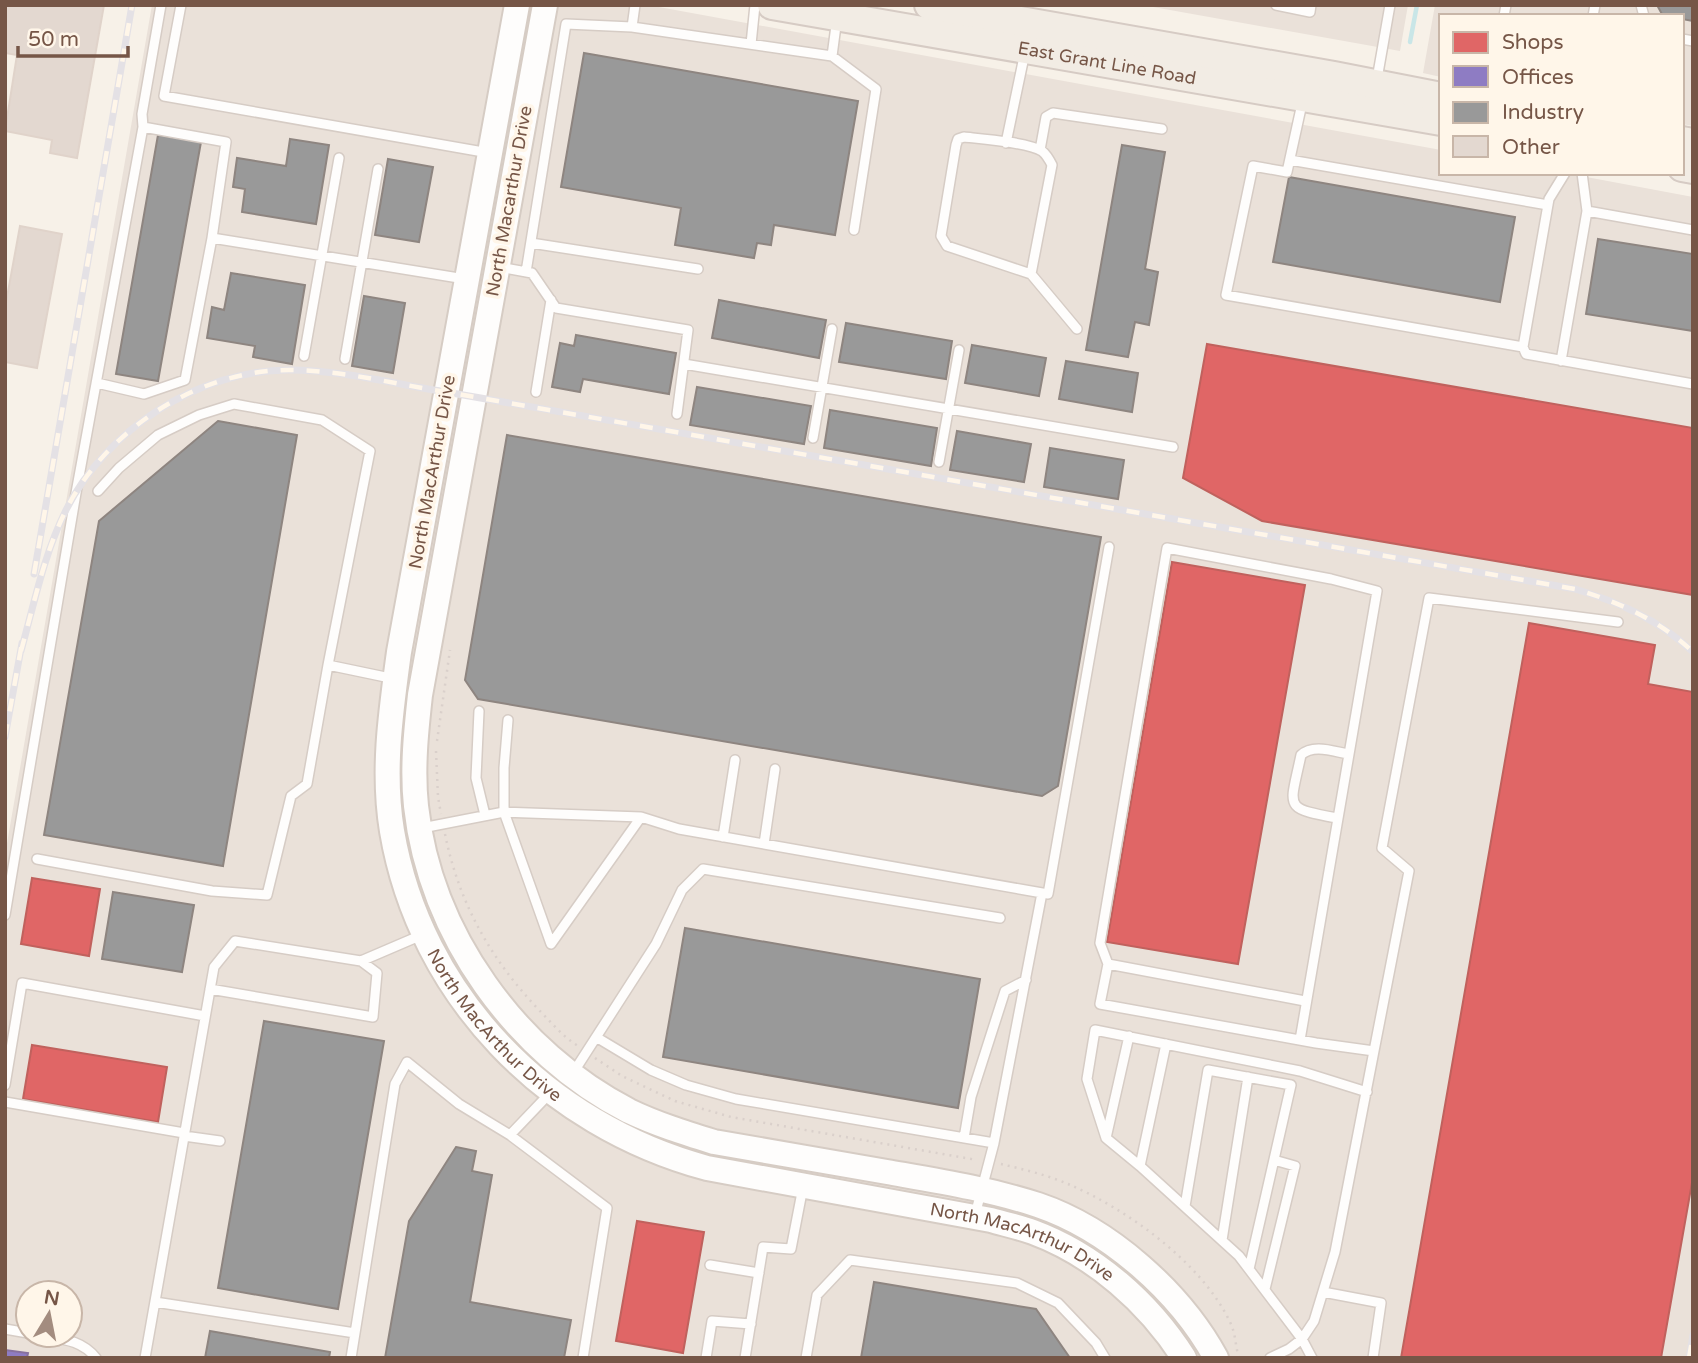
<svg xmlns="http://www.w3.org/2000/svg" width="1698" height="1363" font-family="'Varela Round',sans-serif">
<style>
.industrial{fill:#eae1d9;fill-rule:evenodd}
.shops{fill:#e06666;stroke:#c0615d;stroke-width:2}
.offices{fill:#8e7cc3;stroke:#87719e;stroke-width:2}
.industry{fill:#999;stroke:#8e8580;stroke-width:2}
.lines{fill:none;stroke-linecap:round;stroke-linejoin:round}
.stream{stroke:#c9e6e7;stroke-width:4.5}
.building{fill:#e3d8d0;stroke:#e0d3ca;stroke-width:2}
.service-casing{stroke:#d6ccc5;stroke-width:12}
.secondary-casing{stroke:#d6ccc4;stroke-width:28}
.primary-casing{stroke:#d6cbc4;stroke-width:32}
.path{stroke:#dad0cb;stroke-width:2.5;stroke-dasharray:2 5;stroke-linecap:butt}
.service{stroke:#fefdfc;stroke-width:9}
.secondary{stroke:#fefdfc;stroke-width:24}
.primary{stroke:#f2ece4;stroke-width:28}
.rail-casing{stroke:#e4e1e5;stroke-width:7}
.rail{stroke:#fff6e9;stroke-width:4.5;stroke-dasharray:13;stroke-linecap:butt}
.labels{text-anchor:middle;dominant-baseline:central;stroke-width:7;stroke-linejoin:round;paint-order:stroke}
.street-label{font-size:18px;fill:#765647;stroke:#fff6e9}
</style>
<rect width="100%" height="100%" fill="#f7f1e8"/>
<path class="industrial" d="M152 5H648L1441 150V173H1565L1693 197V1358H5V855ZM28 1293H70V1335H28Z
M1142 5H1408L1400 51Z
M1435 5H1693V126L1682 124V16H1441V77L1423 73Z"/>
<path class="shops" d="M1207 344 1693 428V595L1262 521 1183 478Z
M1172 562 1305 585 1238 964 1107 942Z
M1529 623 1655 645 1648 684 1693 692V1177L1661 1358H1401Z
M32 878 100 889 89 956 21 944Z
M32 1045 167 1067 158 1122 23 1099Z
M637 1221 704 1232 683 1353 616 1341Z"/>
<path class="offices" d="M5 1350 28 1353 27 1358H5Z"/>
<path class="industry" d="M1657 5H1693V21L1682 19V16H1663Z
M584 53 858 101 835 235 774 225 771 245 757 243 754 258 675 245 681 208 561 187Z
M158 135 201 142 158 381 116 374Z
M290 139 329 145 316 224 242 212 245 189 233 187 237 158 286 166Z
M1122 145 1165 152 1145 269 1158 272 1149 325 1135 322 1128 357 1086 350Z
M388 159 433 167 419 242 375 235Z
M1289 177 1515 217 1500 302 1273 262Z
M1598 239 1693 254V331L1586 314Z
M231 273 305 285 292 364 253 357 255 346 207 338 212 307 224 310Z
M364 296 405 303 393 373 352 366Z
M719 300 826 320 819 358 712 338Z
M846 323 952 341 946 379 839 362Z
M576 335 676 353 669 394 583 379 580 392 552 387 560 343 574 346Z
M972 345 1046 358 1039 396 965 383Z
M1066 361 1138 373 1132 412 1059 399Z
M697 387 811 406 804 444 690 425Z
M830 410 937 428 931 466 824 448Z
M218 421 297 435 223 866 44 835 99 521Z
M957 431 1031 444 1024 482 950 470Z
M507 435 1101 537 1058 786 1042 796 478 699 465 680Z
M1050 448 1124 460 1118 499 1044 487Z
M113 892 194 905 182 972 102 959Z
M685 928 980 979 958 1108 663 1057Z
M264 1021 384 1041 338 1309 218 1288Z
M456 1147 476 1151 472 1171 492 1175 470 1302 571 1320 564 1358H385L409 1221Z
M874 1282 1036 1309 1070 1358H861Z
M210 1331 330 1352 329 1358H205Z"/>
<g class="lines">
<path class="stream" d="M1410 42 1417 5"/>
</g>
<path class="building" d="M5 5H104L77 158 50 153 52 140 5 131 17 55 5 53Z
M20 226 62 234 37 368 5 362V308Z"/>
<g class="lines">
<defs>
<path id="service" d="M181 5 164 96 489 153
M635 5 632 27 832 56 876 89 854 230
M1276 5 1310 12 1311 5
M1641 5 1644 16
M1504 16 1506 5
M1593 16 1595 5
M1682 39 1693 41
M751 44 755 5
M832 56 837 18
M1377 79 1390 5
M1303 99 1287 172 1253 166 1226 295 1523 347 1549 199 1565 173
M143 127 142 114 161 5
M1006 143 1025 52
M1040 150 1046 117 1053 113 1162 129
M1290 160 1548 205
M1582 173 1587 211 1693 230
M531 243 698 269
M499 267 532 273 556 308 688 330 677 414
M526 272 566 24 632 27
M1031 274 1052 165C1049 159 1047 155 1042 151 1026 142 983 139 964 137L958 139 956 145 941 236 947 246 1031 274 1077 329
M1523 347 1526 354 1693 384
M304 356 339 158
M345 359 378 169
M1561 361 1587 211
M684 364 1173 447
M97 383 144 394 185 380 212 238
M536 392 551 300
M813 438 832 329
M939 462 959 350
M98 491 119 468 158 435 199 415 234 404 322 420 370 451 328 665
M479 711 476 778 485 815
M508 720 504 768V812L641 817
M1337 818C1282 808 1290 808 1301 755 1313 744 1332 751 1348 754
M422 828 504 812 551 944 641 817 679 829 1048 894 1109 547
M723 837 735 760
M764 844 775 769
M37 859 212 891 267 895 291 796 307 784 328 665 395 679
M5 915 76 493 143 127 226 142 212 238 465 279
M1108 964 1305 1001
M210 989 373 1017 377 973 361 961
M1129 1036 1106 1138 1140 1166 1166 1044
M596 1037 651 1070 686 1085 736 1099 994 1143
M1374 1051 1409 871 1382 848 1429 598 1618 622
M573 1073 656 944 682 890 703 869 1000 918
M5 1085 22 983 205 1016
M5 1102 184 1133
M510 1135 607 1208 583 1358
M184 1136 220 1141
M964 1138 971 1097 1005 991 1026 980
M1106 1138 1087 1079 1095 1030 1300 1071 1367 1092
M1140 1166 1239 1256 1302 1339 1312 1358
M1185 1206 1208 1070 1291 1085 1249 1269
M975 1215 994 1143 1042 893
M1222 1240 1248 1077
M710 1265 759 1273
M1265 1289 1295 1166 1274 1160
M1323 1292 1381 1303 1373 1358
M155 1302 355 1333
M5 1329 28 1333
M40 1335C62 1339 82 1340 96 1358
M145 1358 214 967 235 941 361 961 424 934
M351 1358 395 1084 407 1062 459 1104 510 1135 551 1092
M706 1358 712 1321 751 1324
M745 1358 763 1247 791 1249 803 1187
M806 1358 817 1295 850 1260 1017 1283 1058 1303 1096 1343 1105 1358
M1270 1358 1289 1349 1302 1339 1314 1321 1335 1252 1374 1051 1316 1043 1100 1004 1108 964 1100 943 1167 548 1331 579 1377 591 1300 1040"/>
<g id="secondary">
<path id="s1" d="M517 5 399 652C391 711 382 771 392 831 420 996 547 1125 707 1168L991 1220C1005 1224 1019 1227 1033 1232 1095 1255 1149 1303 1184 1358"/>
<path d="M545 5 420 695C416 731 412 769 416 806 430 934 516 1053 629 1111 656 1124 685 1133 714 1142 772 1152 829 1162 887 1172 938 1181 989 1189 1038 1205 1109 1229 1180 1292 1216 1358"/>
</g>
<g id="primary">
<path id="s2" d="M772 5 1441 121"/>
<path d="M929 5 1334 76 1441 97"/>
<path d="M1682 141 1693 143"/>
<path d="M1682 167 1693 169"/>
</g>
</defs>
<use href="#service" class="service-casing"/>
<use href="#secondary" class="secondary-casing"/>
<use href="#primary" class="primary-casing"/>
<path class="path" d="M437 741 450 650
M436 751 438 797 441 814
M445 834C459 903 490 958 538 1009 551 1022 562 1036 578 1046
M595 1058 622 1076 675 1101 731 1117 977 1160
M1001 1164C1022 1169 1047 1175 1068 1184 1127 1209 1202 1263 1230 1322 1236 1334 1235 1345 1239 1358"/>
<use href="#service" class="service"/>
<use href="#secondary" class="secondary"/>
<use href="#primary" class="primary"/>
<defs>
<path id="rail" d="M34 574 132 5
M21 651C34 604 44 554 66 510 106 430 198 370 289 370 342 370 394 384 446 392L1575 589C1619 602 1659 620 1693 652
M5 737 22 643
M1689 1358 1693 1335"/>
</defs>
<use href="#rail" class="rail-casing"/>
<use href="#rail" class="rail"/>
</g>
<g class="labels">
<g class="street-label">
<text stroke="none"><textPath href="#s2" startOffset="340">East Grant Line Road</textPath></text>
<text transform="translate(509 201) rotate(-80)">North Macarthur Drive</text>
<text transform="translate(432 472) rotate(-80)">North MacArthur Drive</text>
<text stroke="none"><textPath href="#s1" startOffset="1062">North MacArthur Drive</textPath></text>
<text stroke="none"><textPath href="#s1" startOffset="1650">North MacArthur Drive</textPath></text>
</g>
</g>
<rect width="1698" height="1363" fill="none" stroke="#765647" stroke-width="14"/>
<rect x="1439" y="14" width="245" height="161" fill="#fff6e9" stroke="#c8b6a8" stroke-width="2"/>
<rect x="1453" y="32" width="35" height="21" fill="#e06666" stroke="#c8b6a8" stroke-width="2"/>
<text x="1502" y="49" font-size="21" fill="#765647">Shops</text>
<rect x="1453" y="66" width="35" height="21" fill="#8e7cc3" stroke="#c8b6a8" stroke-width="2"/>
<text x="1502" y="84" font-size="21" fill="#765647">Offices</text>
<rect x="1453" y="102" width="35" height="21" fill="#999999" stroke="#c8b6a8" stroke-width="2"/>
<text x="1502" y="119" font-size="21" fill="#765647">Industry</text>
<rect x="1453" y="136" width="35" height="21" fill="#e3d8d0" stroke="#c8b6a8" stroke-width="2"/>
<text x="1502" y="154" font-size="21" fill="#765647">Other</text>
<g transform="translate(49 1314) rotate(10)"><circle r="33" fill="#fff6e9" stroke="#c8b6a8" stroke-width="2"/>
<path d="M0-5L12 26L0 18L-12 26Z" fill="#a38c7f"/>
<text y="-10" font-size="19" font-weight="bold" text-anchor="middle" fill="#765647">N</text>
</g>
<path d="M18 46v10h110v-10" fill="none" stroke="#765647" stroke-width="3.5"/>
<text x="28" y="46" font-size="21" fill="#765647" stroke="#fff6e9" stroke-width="5" paint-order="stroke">50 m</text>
</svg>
